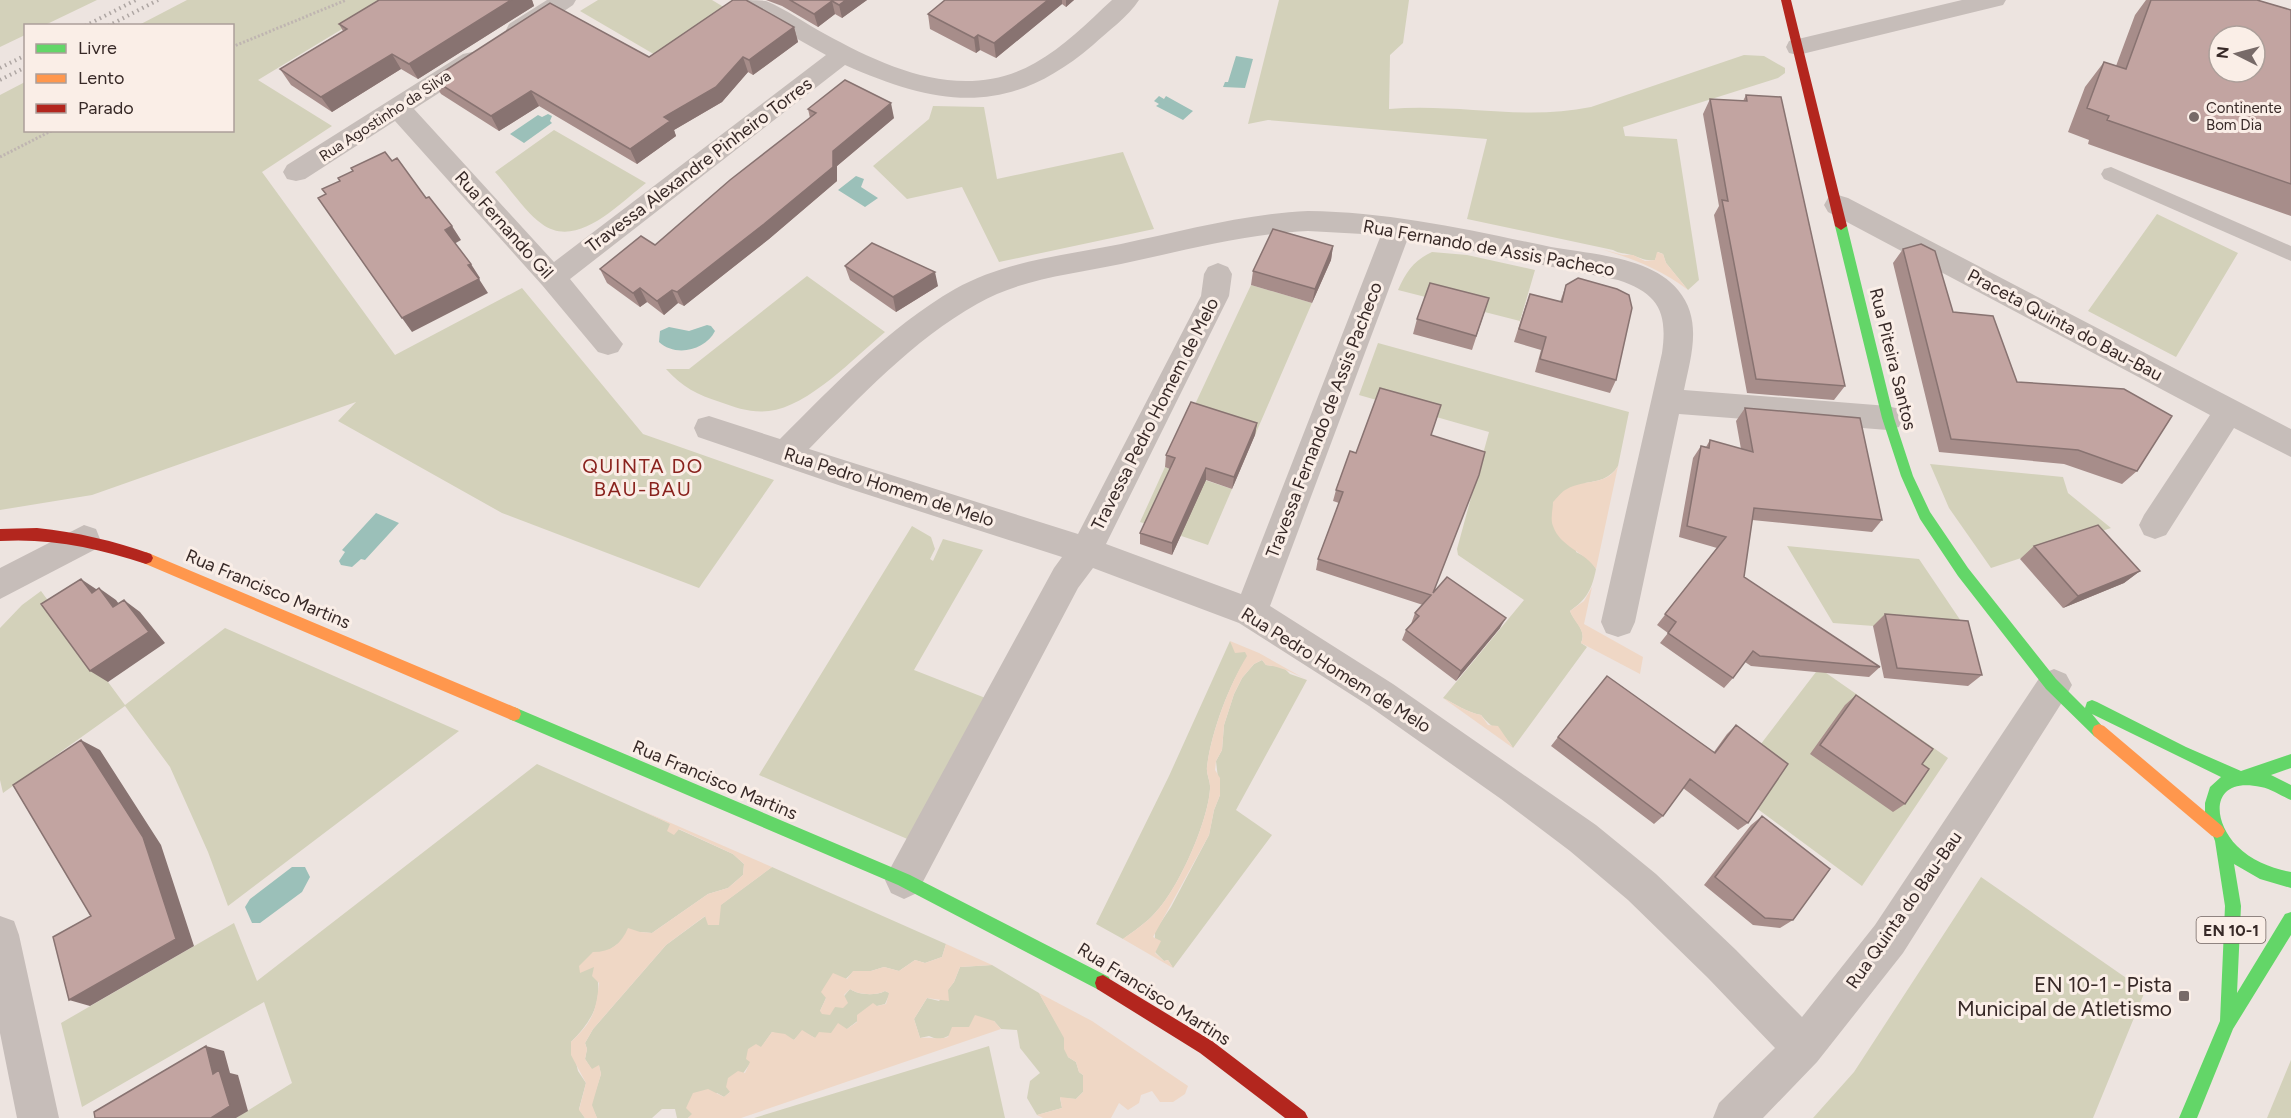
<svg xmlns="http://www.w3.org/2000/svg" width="2291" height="1118" font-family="Figtree,sans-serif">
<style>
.green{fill:#d3d1ba}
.sand{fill:#efd7c5}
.water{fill:#9bc0b9}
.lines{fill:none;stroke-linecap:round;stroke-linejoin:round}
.path{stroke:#bfb5b1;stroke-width:3;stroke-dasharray:2 2;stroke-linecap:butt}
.lane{fill:#c6bdb9;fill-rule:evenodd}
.street{fill:#c6bdb9;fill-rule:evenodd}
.fast{fill:#63d668;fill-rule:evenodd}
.slow{fill:#ff974d;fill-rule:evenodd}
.jam{fill:#b3261e;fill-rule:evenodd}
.rail{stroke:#aea6a3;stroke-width:4;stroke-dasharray:1.5 4;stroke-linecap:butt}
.wall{fill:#a78d8a}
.shaded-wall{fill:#887371}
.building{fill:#c2a4a1;stroke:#887371;stroke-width:1.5;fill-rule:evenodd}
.poi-dot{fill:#776a68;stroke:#faeee7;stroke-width:2}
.labels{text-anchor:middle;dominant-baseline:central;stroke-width:6;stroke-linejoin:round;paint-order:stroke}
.far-poi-label{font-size:15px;fill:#372927;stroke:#faeee7;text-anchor:start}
.far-street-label{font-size:15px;fill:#372927;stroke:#faeee7}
.shield{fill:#faeee7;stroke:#726461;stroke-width:1.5}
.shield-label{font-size:16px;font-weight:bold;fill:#372927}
.street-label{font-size:18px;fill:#372927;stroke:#faeee7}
.neighbourhood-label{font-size:20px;letter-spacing:1.5px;fill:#89221d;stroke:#faeee7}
.near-poi-label{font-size:21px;fill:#372927;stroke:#faeee7;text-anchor:end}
</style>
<rect width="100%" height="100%" fill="#ede4e0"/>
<path class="green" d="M0 0H97L45 25 26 26 25 35 0 47Z
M187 0H390L258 80 332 126 262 172 395 355 522 288 643 434 774 480 699 588 502 513 338 421 356 402 92 495 0 510V95L25 82 26 130H232V26L139 25Z
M598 0H712L727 9 657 56 580 11Z
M1279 0H1409L1403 43 1390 55 1389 109C1457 103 1524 121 1591 107L1744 55 1764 56 1785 68V73L1778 78 1623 127 1625 136 1677 139 1699 280 1688 290 1666 263 1663 254 1658 252 1655 260C1644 261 1641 258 1632 255 1625 253 1620 254 1613 250L1467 219 1487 139 1268 120 1248 124Z
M933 106 984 107 997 179 1123 152 1154 229 999 262 962 187 907 199 873 166 929 119Z
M554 130 646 183C620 203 577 250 542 224 526 213 509 187 495 172Z
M2157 214 2238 253 2176 357 2088 311Z
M1432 252 1467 255 1535 270 1520 321 1398 290C1406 272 1414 260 1432 252Z
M807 276 885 332C855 357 808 407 769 411 752 413 736 408 720 402 698 395 682 387 666 369H689Z
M1251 285 1312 303 1255 435 1190 415Z
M1378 343 1629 412 1618 466C1610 479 1598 481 1585 483L1576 552 1590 559 1596 569C1592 589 1587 599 1570 611 1575 623 1587 630 1581 643L1587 647 1513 748C1505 733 1491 728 1481 715 1467 712 1455 704 1443 698L1524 600 1458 555 1457 549 1489 432 1359 395Z
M1930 464 2063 477 2068 493 2111 528 1991 568 1949 508Z
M1165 467 1232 489 1208 545 1140 522Z
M912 526 931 537 935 549 930 559 933 561 943 539 983 550 914 670 988 699 912 841 759 775Z
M1787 546 1919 559 1969 633 1833 623Z
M41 591 125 705 225 628 459 731 228 906 208 852 170 767 125 706 3 793 0 780V628L22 605Z
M1230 641 1234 647 1246 652 1248 656C1229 684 1211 733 1207 767 1206 774 1211 782 1210 789 1208 822 1178 890 1155 913 1146 923 1134 931 1123 939L1096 924 1169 776Z
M1262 660 1266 665 1283 667 1290 674 1307 680 1236 810 1272 835 1173 968 1168 960 1164 961 1155 952V931L1171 907 1209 835 1214 810 1220 795 1216 761 1222 750 1224 725 1234 694 1242 678 1254 664Z
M1819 668 1948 758 1862 886 1728 787Z
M537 764 671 824 674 834 678 829 733 854 744 864 743 875 728 888 708 894 652 933 640 932 623 940 607 952H593L590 967H595C604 999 594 1019 571 1042L578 1071 586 1083 579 1109 585 1118H236L292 1083 264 1002 82 1107 61 1023 234 923 257 981Z
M772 867 946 944 942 957 925 963 915 960 899 971 884 967 871 971H854L826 998 820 1011 835 1007 850 989C859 995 875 996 885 991L890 993 885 1004 877 1006 847 1029 815 1038 802 1031 794 1040 772 1032 730 1092 724 1097 717 1093 688 1118H677L675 1109H662L652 1118H597L591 1105 601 1074 599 1066 592 1070 585 1059 587 1049 585 1043 593 1029 666 945Z
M1981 877 2145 991 2093 1118H1813L1854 1072Z
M992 965 1039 993 1065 1038 1068 1057 1076 1062 1079 1072 1083 1075V1092L1076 1099 1060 1098 1062 1108 1037 1115 1027 1098 1030 1081 1040 1073 1020 1048 1017 1030 1001 1029 994 1021 969 1027 939 1040 929 1036 920 1038 914 1019 927 998 939 1001 954 982 960 967Z
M989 1046 1005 1118H754Z
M2291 1060V1118H2267Z"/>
<path class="sand" d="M1601 249 1623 255H1633L1645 261 1655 260 1657 252 1663 254 1666 263 1688 290C1661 269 1633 259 1601 249Z
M1618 466 1596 569C1585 552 1560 547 1553 526 1550 519 1553 509 1553 502 1557 498 1562 491 1567 489 1584 479 1607 486 1618 466Z
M1592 587 1584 624 1643 657 1640 674 1581 643C1587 630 1574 623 1570 611L1584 601Z
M1230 641 1259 653 1307 680C1293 673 1282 667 1266 665L1262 660 1254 664 1242 678 1234 694 1224 725 1222 750 1216 761 1215 770 1220 778V795L1214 810 1209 835 1153 937 1161 941 1155 953 1164 961 1168 960 1173 968 1123 939C1134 931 1146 923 1155 913 1178 890 1208 822 1210 789 1211 782 1206 774 1207 767 1211 733 1229 685 1247 656L1245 652 1235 653Z
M1443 698C1455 704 1467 712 1481 715L1488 725 1498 726 1513 748Z
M641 810 772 867 721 905 719 925H708L705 916 666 945 593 1029 585 1043 587 1049 585 1059 592 1069 599 1065 601 1074 592 1105 597 1118H585L579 1110 586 1083 571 1055V1042C593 1021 596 1012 599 983L592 976 594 967 580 973 579 966 593 952C611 952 621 944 628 928L640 932 652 933 708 894 728 888 743 875 744 864 733 854 679 829 674 835 667 831 670 824Z
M946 944 992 965 960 967 954 982 948 990 949 1001 927 998 914 1019 920 1038C930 1037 938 1040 948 1037L952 1027H969L975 1015 994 1021 1001 1029 741 1118H688L692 1114 686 1108 693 1093 708 1089 724 1097 730 1092 726 1087 728 1078 738 1071 745 1073 750 1062 746 1059 748 1049 756 1044 761 1047 772 1032 785 1034 794 1040 802 1030 815 1038 819 1032 831 1033 838 1023 847 1029 857 1022V1015L873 1003 877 1006 886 1004 889 993 885 991C875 996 859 995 850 989L844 995 848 1003 843 1008 835 1007 830 1015 822 1014 820 1011 826 998 821 992 833 973 847 979 853 971H871L884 967 899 971 915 960 925 963 942 957Z
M1039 993 1092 1021 1188 1086 1185 1094 1173 1102H1160L1152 1091 1141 1095 1139 1103 1128 1110 1119 1103 1111 1118H1043L1037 1115 1062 1108 1060 1097 1076 1099 1083 1092V1075L1079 1072 1076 1062 1068 1057 1064 1049V1038Z"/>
<path class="water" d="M1236 56 1253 59 1245 88 1223 87 1225 82H1228Z
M1159 96 1164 99 1166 96 1193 111 1183 120 1156 106 1159 104 1154 101Z
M548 114 552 116 550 121 552 123 524 143 510 134 538 115 542 117Z
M856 176 864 179 861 187 878 198 865 207 838 190Z
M707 325 711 326 715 331C705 351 675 357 659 342L660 331 669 327 689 331Z
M376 513 399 523 365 560 361 559 352 567 341 565 339 561 345 552 342 550Z
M292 867H305L310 877 302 892 260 923H252L245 907 250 899Z"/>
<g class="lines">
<path class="path" d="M232 47 346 0
M0 157 53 130"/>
<path class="lane" d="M2111 167 2291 246V261L2104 179 2101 174 2104 169Z"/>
<path class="street" d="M547 0H576L573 5 527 36 518 38 509 36 506 30 509 24Z
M734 0C743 0 757 0 766 1 786 9 806 24 825 34 889 69 964 103 1035 63 1064 47 1088 22 1112 0H1139C1128 17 1108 31 1093 45 1009 117 940 107 845 65L570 279 623 344 618 352 608 355 598 352 542 285 395 121 305 179 296 181 287 179 283 172 287 165 463 54 472 52 481 54 485 60 481 66 414 109 554 262 826 55 737 5Z
M1962 0H2006L2003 5 1798 55 1789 53 1786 47 1789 41 1798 39Z
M1838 195 1848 198 2291 429V457L2234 428 2166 535 2155 539 2144 535 2139 525 2144 515 2210 415 1828 212 1824 205 1828 198Z
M1308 211C1391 212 1470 230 1551 247 1590 254 1652 257 1678 290 1703 320 1691 356 1684 390L1888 406 1899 409 1903 418 1899 427 1888 430 1679 414 1635 622 1630 633 1618 637 1606 633 1601 622 1662 353C1668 312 1658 293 1618 280L1408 238 1270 606 1393 684 1596 825 1656 874 1736 950 1802 1017 1875 925 2042 674 2054 669 2066 674 2072 685 2066 696 1903 953 1817 1062 1763 1118H1713L1719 1103 1775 1048 1708 978 1628 900 1570 851 1501 799 1369 706 1239 623 1093 568 1078 588 917 893 904 899 891 893 885 880 891 867 1054 568 1062 557 850 489 698 437 694 428 698 419 709 416 780 439C833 386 889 327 955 289 1004 261 1066 255 1121 244 1183 231 1244 214 1308 211ZM1308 231 1381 235 1241 594 1106 544 1229 296 1232 274 1228 267 1218 263 1208 267 1204 274 1201 296 1078 534 809 449C860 397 913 340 977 304 1020 279 1073 274 1121 264 1183 251 1244 234 1308 231Z
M84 525 96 529 100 539 96 549 0 599V568Z
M0 916 14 921 19 935 59 1118H17L0 1033Z"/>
<path class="fast" d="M1841 222 1847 226 1894 418 1913 476 1930 512 1968 568 2056 679 2085 708 2087 702 2092 700 2097 702 2186 747 2241 771 2291 754V768L2271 775 2291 785V800C2281 796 2272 789 2261 787 2212 776 2210 818 2237 846 2252 861 2271 868 2291 872V888L2260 879 2234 864 2241 906 2237 993 2285 914 2291 912V935L2233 1029 2197 1118H2179L2220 1021 2225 906 2215 841 2205 815V803L2210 787 2221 777 2092 714 2106 731 2104 736 2099 738 2094 736 2046 689 1958 576 1920 519 1901 476 1882 418 1835 226Z
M514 707 910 875 1109 977 1111 983 1109 989 1103 991 1097 989 898 885 509 719 507 714 509 709Z"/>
<path class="slow" d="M146 552 519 709 521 714 519 719 514 721 509 719 141 562 139 558 141 554Z
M2099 724 2104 726 2222 826 2225 831 2222 836 2217 838 2212 836 2094 736 2092 731 2094 726Z"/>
<path class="jam" d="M1781 0H1791L1847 226 1841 230 1835 226Z
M37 528C77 532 114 541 151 554L153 558 151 562 146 564C98 548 51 538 0 541V529Z
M1103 975 1212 1041 1305 1112 1308 1118H1285L1200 1053 1097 989 1095 983 1097 977Z"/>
<path class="rail" d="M85 26 136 0
M108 26 158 0
M0 68 26 55
M0 80 26 67"/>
</g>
<path class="wall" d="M379 0H532L534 6 418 79 401 69 332 112 291 85 280 69 343 31 339 24Z
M766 0H867L842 18 835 14 818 27 782 6Z
M945 0H1074L1066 7 1062 4 996 58 980 50 976 53 930 29 928 14Z
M2146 0H2257L2291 10V216L2088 144 2089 140 2068 132 2085 87 2104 62 2116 66 2135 15Z
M794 27 798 42 753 75 748 72 722 102 674 130 676 136 637 164 539 106 499 131 441 94 432 79 649 57Z
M1746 95 1845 386 1834 400 1747 393 1714 215 1719 206 1703 114 1710 99 1743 101Z
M808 109 894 118 837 166V181L769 239 684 306 678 303 664 315 647 302 640 307 607 283 600 269 655 245 810 118Z
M1333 246 1331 260 1312 303 1251 285 1253 271Z
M1903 249 1953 312 2017 382 2137 471 2122 484 2064 464 1939 452 1893 263Z
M845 266 938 286 896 312 850 280Z
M1566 285 1616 380 1610 393 1535 372 1541 350 1514 342 1525 307 1530 294 1560 302Z
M1489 298 1472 350 1413 334 1417 319Z
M1745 408 1882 520 1872 532 1752 520 1744 577 1880 667 1869 677 1751 666 1745 662 1733 678 1724 688 1660 643 1668 633 1657 625 1717 548 1679 537 1693 458 1701 446 1706 447 1710 440 1741 449 1736 421Z
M1257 423 1255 435 1232 489 1206 480 1172 555 1140 544V533L1170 469 1165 467 1166 455Z
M1431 435 1433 593 1500 628 1456 681 1402 640 1406 630 1411 624 1415 613 1423 605 1316 570 1318 559 1339 503 1333 501 1336 490 1356 453Z
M2034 546 2140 571 2124 583 2063 608 2020 559Z
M1885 614 1982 675 1968 686 1884 678 1873 626Z
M1856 695 1922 764 1905 804 1893 812 1810 754 1845 705Z
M1736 725 1748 823 1738 830 1683 788 1663 816 1654 824 1551 746 1558 737 1714 752 1727 734Z
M1762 816 1793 920 1780 928 1753 925 1704 885 1751 825Z"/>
<path class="shaded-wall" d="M511 0H532L534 6 418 79 409 64Z
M846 0H867L842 18 839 5Z
M1048 0H1062V4L996 58 994 43Z
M1066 0H1074L1066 7Z
M832 1 835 14 818 27 814 14Z
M794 27 798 42 753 75 749 60Z
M978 35 980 50 976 53 974 38Z
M392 54 401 69 332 112 321 97Z
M743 57 748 72 722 102 674 130 676 136 637 164 630 149 664 117Z
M531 91 539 106 499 131 491 116Z
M891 103 894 118 837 166V181L769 239 684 306 677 292 833 151Z
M452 226 461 240 454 244 445 230Z
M1333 246 1331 260 1312 303 1315 289Z
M471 264 480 278 477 279 468 265Z
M935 272 938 286 896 312 893 297Z
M479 279 488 293 412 332 402 318Z
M640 288 647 302 640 307 633 293Z
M672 290 678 303 664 315 657 301Z
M1257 423 1255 435 1232 489 1234 477Z
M1206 468V480L1172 555V543Z
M2140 571 2124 583 2063 608 2078 596Z
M81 579 99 591 92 593Z
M99 588 116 600 130 619 113 607Z
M124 600 140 612 165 643 108 682 90 671Z
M1506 618 1500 628 1456 681 1461 671Z
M81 740 100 750 161 845 194 946 90 1006 69 1000 176 939Z
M206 1046 224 1051 230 1073 238 1075 248 1111 236 1118H211L213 1074Z"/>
<path class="building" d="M379 0H511L409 64 392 54 321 97 280 69 347 29 339 24Z
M733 0H746L794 27 749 60 743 57 716 87 664 117 670 121 630 149 531 91 491 116 432 79 550 3 649 57Z
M790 0H846L839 5 832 1 814 14Z
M945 0H1048L994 43 978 35 974 38 928 14Z
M2151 0H2257L2291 10V184L2107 120 2109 116 2087 108 2104 62 2126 69ZM2219 36H2255V72H2219Z
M845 80 891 103 833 151V167L764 224 677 292 672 290 657 301 640 288 633 293 600 269 641 236 655 245 730 180 816 113 808 109Z
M1746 95 1781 97 1845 386 1756 379 1722 200 1728 201 1710 99 1747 101Z
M385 152 392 161 397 158 426 198 429 197 452 226 445 230 471 264 468 265 479 279 402 318 318 198 326 194 322 189 340 181 338 178 353 171 351 168Z
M1273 229 1333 246 1315 289 1253 271Z
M872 243 935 272 893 297 845 266Z
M1921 244 1935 251 1953 312 1993 316 2017 382 2124 389 2172 416 2137 471 2078 450 1951 439 1903 249Z
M1578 278 1617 289 1629 295 1632 308 1616 380 1540 359 1546 337 1519 329 1530 294 1562 302 1566 285Z
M1430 283 1489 298 1476 336 1417 319Z
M1380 388 1441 405 1431 435 1485 452 1479 475 1433 593 1447 577 1506 618 1461 671 1406 630 1419 616 1415 613 1431 595 1318 559 1343 492 1336 490 1350 451 1356 453Z
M1191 402 1257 423 1234 477 1206 468 1172 543 1140 533 1175 458 1166 455Z
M1745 408 1860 418 1882 520 1754 508 1744 577 1880 667 1760 656 1753 651 1733 678 1668 633 1676 622 1665 614 1726 537 1687 526 1701 446 1709 448 1710 440 1753 452Z
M2098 525 2140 571 2078 596 2034 546Z
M81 579 92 593 99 588 113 607 124 600 149 632 90 671 41 604Z
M1885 614 1968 621 1982 675 1897 668Z
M1607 676 1715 753 1736 725 1788 764 1748 823 1690 779 1663 816 1558 737Z
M1856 695 1933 749 1922 764 1929 769 1905 804 1820 745Z
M81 740 143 837 176 939 69 1000 53 937 91 916 13 785Z
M1762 816 1830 869 1793 920 1765 918 1715 877Z
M206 1046 213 1074 219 1070 230 1106 211 1118H95L94 1112Z"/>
<g class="poi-dot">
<circle cx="2194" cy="117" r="6"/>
<rect x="2178" y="990" width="12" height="12" rx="3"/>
</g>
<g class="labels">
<g class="far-poi-label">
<text x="2206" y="108">Continente<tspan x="2206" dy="17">Bom Dia</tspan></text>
</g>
<g class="far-street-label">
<text transform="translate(385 116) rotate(-33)">Rua Agostinho da Silva</text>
</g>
<rect class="shield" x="2196.5" y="917" width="69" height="26" rx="4.5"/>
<g class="shield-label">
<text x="2231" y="930">EN 10-1</text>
</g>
<g class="street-label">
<text transform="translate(699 165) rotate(-37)">Travessa Alexandre Pinheiro Torres</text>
<text transform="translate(504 225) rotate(48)">Rua Fernando Gil</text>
<text transform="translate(1489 248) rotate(10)">Rua Fernando de Assis Pacheco</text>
<text transform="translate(2065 325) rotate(28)">Praceta Quinta do Bau-Bau</text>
<text transform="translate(1893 359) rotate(76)">Rua Piteira Santos</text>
<text transform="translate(1155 414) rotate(-63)">Travessa Pedro Homem de Melo</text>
<text transform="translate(1324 420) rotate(-69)">Travessa Fernando de Assis Pacheco</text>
<text transform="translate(889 487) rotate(18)">Rua Pedro Homem de Melo</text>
<text transform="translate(268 589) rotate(23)">Rua Francisco Martins</text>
<text transform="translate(1336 670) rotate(32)">Rua Pedro Homem de Melo</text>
<text transform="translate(715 780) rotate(23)">Rua Francisco Martins</text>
<text transform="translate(1904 910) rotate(-55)">Rua Quinta do Bau-Bau</text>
<text transform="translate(1154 994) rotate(32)">Rua Francisco Martins</text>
</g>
<g class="neighbourhood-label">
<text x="643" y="466">QUINTA DO<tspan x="643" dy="23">BAU-BAU</tspan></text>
</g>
<g class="near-poi-label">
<text x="2172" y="984">EN 10-1 - Pista<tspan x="2172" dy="24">Municipal de Atletismo</tspan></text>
</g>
</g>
<rect x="24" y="24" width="210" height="108" fill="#faeee7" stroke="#ac9f9a" stroke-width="1.5"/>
<rect x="36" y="44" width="30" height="9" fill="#63d668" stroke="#ac9f9a" stroke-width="1.5"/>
<text x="78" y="54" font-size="18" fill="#372927">Livre</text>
<rect x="36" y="74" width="30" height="9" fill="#ff974d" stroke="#ac9f9a" stroke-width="1.5"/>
<text x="78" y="84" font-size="18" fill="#372927">Lento</text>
<rect x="36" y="104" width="30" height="9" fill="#b3261e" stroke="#ac9f9a" stroke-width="1.5"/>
<text x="78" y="114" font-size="18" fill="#372927">Parado</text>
<g transform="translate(2237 54) rotate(276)"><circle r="28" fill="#faeee7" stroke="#ac9f9a" stroke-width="1.5"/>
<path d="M0-4.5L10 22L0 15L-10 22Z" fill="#776a68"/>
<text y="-9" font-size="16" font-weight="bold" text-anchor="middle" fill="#372927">N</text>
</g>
</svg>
